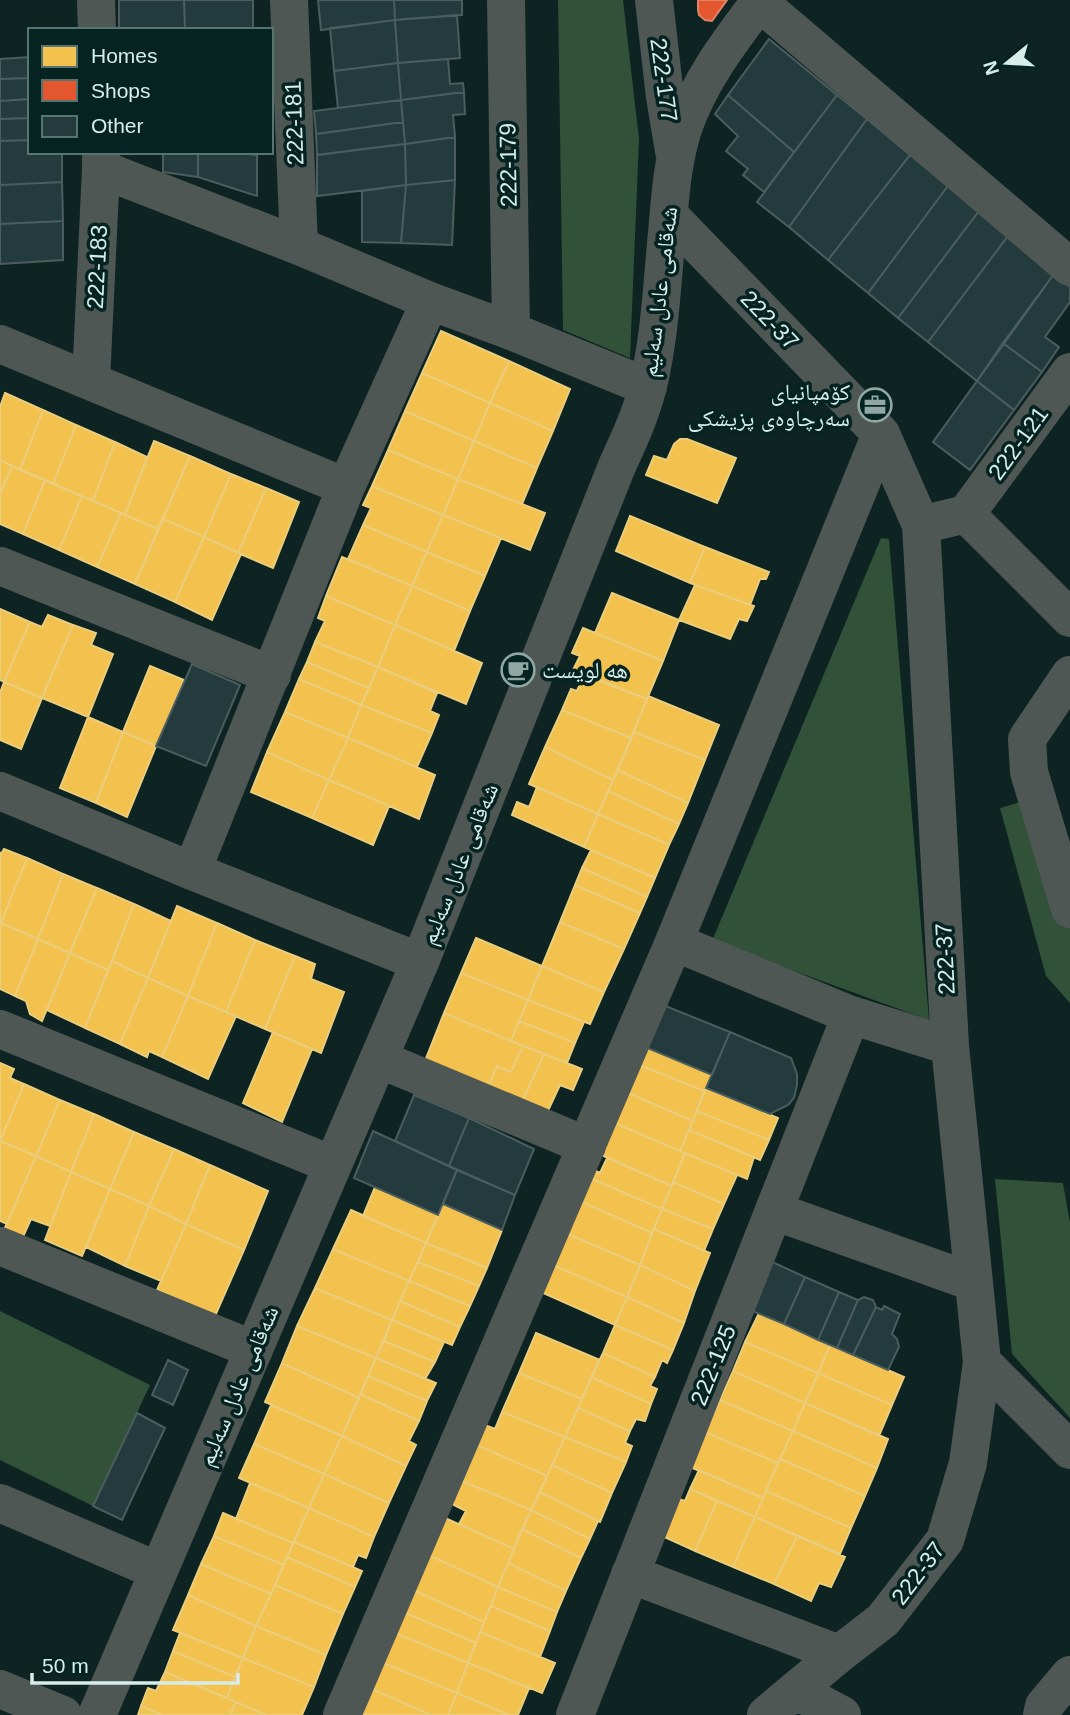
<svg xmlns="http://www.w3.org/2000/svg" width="1070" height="1715" font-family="Helvetica,'Noto Naskh Arabic',sans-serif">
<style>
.green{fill:#315139}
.homes{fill:#f2c14e;stroke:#eace7d;stroke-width:2}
.shops{fill:#e4572e;stroke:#e08466;stroke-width:2}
.building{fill:#233b3d;stroke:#4b5d5e;stroke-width:2}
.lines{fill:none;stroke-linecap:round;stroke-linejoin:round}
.minor{stroke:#4f5755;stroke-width:38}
.labels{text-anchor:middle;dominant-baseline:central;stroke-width:7;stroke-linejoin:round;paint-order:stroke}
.street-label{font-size:23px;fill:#d7edea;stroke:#042321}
.poi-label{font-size:23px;fill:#d7edea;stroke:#042321;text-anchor:end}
</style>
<rect width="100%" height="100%" fill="#0d2423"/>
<path class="green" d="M558 0H623L639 139 630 358 563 330Z
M881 538 889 539 929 1020 712 941Z
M1027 800 1070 927V1003L1046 976 1000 808Z
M995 1179 1063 1183 1070 1223V1418L1012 1354Z
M0 1311 150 1385 93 1506 0 1460Z"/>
<path class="homes" d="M441 331 509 361 490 403 422 373Z
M509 361 570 389 553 431 490 403Z
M422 373 490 403 474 441 405 411Z
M5 393 43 410 20 470 0 460V407Z
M490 403 553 431 537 468 474 441Z
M43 410 76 425 53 484 20 470Z
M405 411 474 441 458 479 388 450Z
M76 425 115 442 93 501 53 484Z
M680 439H687L736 458 717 503 646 475 654 456 667 460 674 444Z
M154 441 190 456 158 529 125 515Z
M474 441 537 468 522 504 458 479Z
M115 442 147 457 125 515 93 501Z
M388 450 458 479 443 515 372 486Z
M190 456 231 474 204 537 163 519Z
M0 460 12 466 0 494Z
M12 466 45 480 23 534 0 524V494Z
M231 474 266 488 238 553 204 537Z
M458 479 545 513 530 550 443 515Z
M45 480 82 496 59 550 23 534Z
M372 486 443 515 427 552 363 525 371 508 363 505Z
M266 488 299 502 273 568 238 553Z
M82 496 121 513 97 567 59 550Z
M121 513 158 529 135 584 97 567Z
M443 515 501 538 485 576 427 552Z
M630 516 705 547 690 583 616 551Z
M163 519 204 537 175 602 135 584Z
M363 525 427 552 412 586 348 559Z
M204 537 241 554 212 620 175 602Z
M705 547 769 572 766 579H760L750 605 690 583Z
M427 552 485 576 470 611 412 586Z
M342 557 412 586 395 625 326 596Z
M695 585 754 606 747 621 739 619 730 639 679 620Z
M412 586 470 611 454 651 395 625Z
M612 593 679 620 663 661 595 633Z
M326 596 395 625 378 667 315 642 325 621 318 618Z
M0 609 30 622 4 682 0 680Z
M48 615 73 625 42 698 4 682 30 622 42 627Z
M73 625 96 633 91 645 113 654 88 717 42 698Z
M395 625 482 663 466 704 378 667Z
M583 628 663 661 647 699 573 670 580 656 572 653Z
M315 642 378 667 369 688 307 662Z
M307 662 369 688 361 705 299 679Z
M150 666 184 680 156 746 123 732Z
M378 667 437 693 430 711 439 715 432 733 361 705Z
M584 675 647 699 631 738 562 710 571 689 577 691Z
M299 679 361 705 348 738 285 712Z
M4 682 42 698 21 749 0 740V693Z
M648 696 719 725 705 760 634 732Z
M361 705 432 733 417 767 348 738Z
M562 710 631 738 613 780 545 747Z
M285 712 348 738 329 780 267 752Z
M88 717 123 732 96 803 60 788Z
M123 732 156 746 127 817 96 803Z
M634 732 705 760 688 803 618 770Z
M348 738 435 775 419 819 329 780Z
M545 747 613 780 598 814 529 784Z
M267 752 329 780 312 818 251 792Z
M618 770 688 803 679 824 608 791Z
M329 780 389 806 373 845 312 818Z
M537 787 598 814 584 847 512 815 517 802 529 807Z
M608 791 679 824 669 845 598 814Z
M598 814 669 845 655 878 584 847Z
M4 849 27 858 1 923 0 922V853L1 854Z
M591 850 655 878 647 897 582 868Z
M27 858 63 874 38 939 1 923Z
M582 868 647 897 640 913 575 885Z
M63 874 97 888 70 953 38 939Z
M575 885 640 913 624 949 560 922Z
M97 888 134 904 108 970 70 953Z
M134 904 171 921 148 978 112 961Z
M177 906 217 923 188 996 148 978Z
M560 922 624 949 604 992 542 966Z
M1 923 38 939 15 996 0 989V926Z
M217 923 255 940 226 1012 188 996Z
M476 938 542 966 528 1000 461 973Z
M38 939 70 953 42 1021 30 1014 26 1001 15 996Z
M255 940 295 956 265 1029 226 1012Z
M70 953 108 970 85 1028 47 1010Z
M295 956 315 964 311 979 344 992 321 1053 265 1029Z
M112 961 148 978 120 1044 85 1028Z
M542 966 604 992 590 1024 528 1000Z
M461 973 528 1000 511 1041 444 1013Z
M148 978 188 996 162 1057 149 1051 147 1057 120 1044Z
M188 996 236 1016 208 1079 162 1057Z
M528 1000 584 1022 575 1043 519 1021Z
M444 1013 523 1046 511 1072 497 1066 487 1089 425 1061Z
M519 1021 575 1043 567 1063 511 1041Z
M273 1032 312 1049 282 1122 243 1103Z
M523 1046 544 1054 521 1104 487 1089 497 1066 511 1072Z
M645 1047 712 1075 704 1091 637 1064Z
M544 1054 582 1069 573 1090 560 1085 546 1115 521 1104Z
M0 1063 14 1069 10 1078 24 1084 0 1141Z
M637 1064 704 1091 693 1121 626 1092Z
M24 1084 60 1100 36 1156 0 1141Z
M706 1088 778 1118 769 1140 697 1111Z
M626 1092 693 1121 680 1151 612 1122Z
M60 1100 94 1114 71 1172 36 1156Z
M697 1111 769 1140 760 1160 689 1130Z
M94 1114 134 1132 110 1189 71 1172Z
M612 1122 685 1153 672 1186 599 1154Z
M689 1130 754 1157 747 1179 680 1151Z
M134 1132 174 1149 149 1206 110 1189Z
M0 1141 36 1156 7 1224 0 1221Z
M174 1149 210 1165 186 1224 149 1206Z
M685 1153 737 1175 724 1204 673 1182Z
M36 1156 71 1172 50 1226 31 1219 22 1239 4 1230Z
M607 1158 672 1186 662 1209 590 1178 594 1170 600 1173Z
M210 1165 268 1191 244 1250 186 1224Z
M71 1172 110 1189 82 1256 45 1240Z
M590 1178 662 1209 652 1233 580 1201Z
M673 1182 724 1204 713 1229 662 1209Z
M375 1187 438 1215 426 1243 363 1216Z
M110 1189 149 1206 125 1266 86 1247Z
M580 1201 652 1233 640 1265 566 1233Z
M443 1204 502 1230 487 1268 426 1243Z
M149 1206 186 1224 161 1281 125 1266Z
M662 1209 713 1229 704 1251 654 1229Z
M351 1210 426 1243 409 1281 333 1249Z
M186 1224 244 1250 215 1316 157 1290Z
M654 1229 710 1253 695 1291 640 1265Z
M566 1233 640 1265 627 1297 553 1265Z
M426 1243 487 1268 479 1286 418 1262Z
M333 1249 409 1281 392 1320 315 1288Z
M418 1262 479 1286 470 1306 409 1281Z
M553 1265 627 1297 615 1325 541 1292Z
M640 1265 695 1291 684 1323 627 1297Z
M409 1281 470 1306 460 1327 400 1301Z
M315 1288 392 1320 376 1358 297 1326Z
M627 1297 684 1323 673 1350 615 1325Z
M400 1301 460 1327 452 1345 392 1320Z
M759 1313 830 1345 818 1373 745 1342Z
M392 1320 444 1342 435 1362 384 1341Z
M615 1325 673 1350 667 1363 662 1360 655 1377 603 1353Z
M297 1326 376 1358 359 1398 282 1363Z
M536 1333 600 1360 582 1399 519 1373Z
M384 1341 435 1362 425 1379 376 1358Z
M745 1342 818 1373 805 1403 733 1371Z
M830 1345 904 1377 892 1405 818 1373Z
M603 1353 655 1377 650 1386 657 1389 651 1404 591 1377Z
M376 1358 436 1383 427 1401 368 1376Z
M282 1363 359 1398 342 1436 265 1402Z
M733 1371 805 1403 793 1431 720 1400Z
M519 1373 582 1399 565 1437 502 1412Z
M818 1373 892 1405 879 1436 805 1403Z
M368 1376 427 1401 419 1421 360 1394Z
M591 1377 651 1404 645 1421 636 1419 630 1431 578 1408Z
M360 1394 419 1421 409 1441 416 1445 406 1466 342 1436Z
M720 1400 793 1431 778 1463 705 1432Z
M805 1403 888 1439 877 1468 793 1431Z
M271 1405 342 1436 324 1474 254 1444Z
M578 1408 630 1431 625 1443 632 1446 626 1462 565 1437Z
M502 1412 565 1437 547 1476 477 1445 485 1425 495 1429Z
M793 1431 877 1468 865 1496 780 1459Z
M705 1432 778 1463 763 1498 690 1467Z
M342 1436 406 1466 389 1503 324 1474Z
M565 1437 626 1462 612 1493 552 1465Z
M254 1444 324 1474 309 1508 239 1478Z
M477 1445 547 1476 531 1510 462 1481Z
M780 1459 865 1496 851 1528 766 1491Z
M552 1465 612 1493 600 1522 540 1492Z
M699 1470 763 1498 755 1517 690 1489Z
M324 1474 389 1503 374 1537 309 1508Z
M462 1481 531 1510 514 1549 459 1524 466 1511 452 1504Z
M250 1483 309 1508 293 1543 236 1519Z
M690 1489 717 1501 695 1551 660 1535 676 1498 685 1501Z
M766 1491 851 1528 840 1554 755 1517Z
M540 1492 598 1521 590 1539 531 1510Z
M717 1501 755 1517 733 1567 695 1551Z
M309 1508 374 1537 366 1558 358 1555 353 1567 294 1542Z
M531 1510 590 1539 581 1558 522 1529Z
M223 1513 293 1543 284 1565 214 1536Z
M755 1517 797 1536 774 1584 733 1567Z
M445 1518 514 1549 498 1587 428 1555Z
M522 1529 581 1558 566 1591 508 1563Z
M214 1536 284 1565 271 1594 201 1564Z
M797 1536 845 1557 831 1587 819 1583 811 1601 774 1584Z
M294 1542 362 1571 355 1587 287 1557Z
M428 1555 498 1587 484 1622 413 1590Z
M287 1557 355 1587 343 1614 275 1585Z
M508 1563 566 1591 557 1612 498 1587Z
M201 1564 271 1594 256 1626 188 1595Z
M275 1585 343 1614 326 1655 256 1626Z
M498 1587 557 1612 550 1631 491 1606Z
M413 1590 484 1622 476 1643 403 1612Z
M188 1595 256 1626 243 1658 173 1630Z
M491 1606 550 1631 540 1657 480 1632Z
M403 1612 476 1643 468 1663 395 1633Z
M256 1626 326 1655 314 1687 243 1658Z
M480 1632 555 1663 542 1693 468 1663Z
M180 1633 243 1658 235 1677 173 1651Z
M395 1633 468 1663 457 1693 383 1663Z
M173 1651 235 1677 227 1698 165 1672Z
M243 1658 314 1687 302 1715H266L227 1698Z
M383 1663 457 1693 448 1715H431L372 1689Z
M468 1663 529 1688 518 1715H509L457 1693Z
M165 1672 236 1702 230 1715H163L141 1706 148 1688 156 1691Z
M372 1689 431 1715H362Z
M457 1693 509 1715H448Z
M236 1702 266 1715H230Z
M141 1706 163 1715H138Z"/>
<path class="shops" d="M698 0H727L712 21 705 20 699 15 698 10Z"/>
<path class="building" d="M119 0H184L185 30H119Z
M184 0H253V29L185 30Z
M318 0H394L395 20 321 30Z
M394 0H462V15L395 20Z
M457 15 460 58 398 63 395 20Z
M395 20 398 63 334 71 330 28Z
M769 39 837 95 794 152 728 95Z
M30 57V78L0 79V59Z
M448 59 450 84 463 83 464 92 401 100 398 63Z
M398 63 401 100 338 108 334 71Z
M30 78V99L0 101V79Z
M464 92 465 114 453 115 455 137 405 144 401 100Z
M728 95 794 152 764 192 743 175 748 169 726 151 738 136 715 114Z
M837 95 867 119 789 227 757 202Z
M30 99V118L0 119V101Z
M401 100 403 122 316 134 314 111Z
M30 118V140L0 141V119Z
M867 119 910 155 828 260 789 227Z
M403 122 405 144 317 155 316 134Z
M455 137V180L406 185 405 144Z
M30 140V152H62V182L0 185V141Z
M405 144 406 185 317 196V155Z
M163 152H198V177L163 172Z
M198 152H232L257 155V196L198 177Z
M910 155 948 186 868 293 828 260Z
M455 180 452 245 401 243 406 185Z
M62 182 63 221 0 224V185Z
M406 185 401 243 362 242V191Z
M948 186 979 211 898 318 868 293Z
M979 211 1008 236 928 342 898 318Z
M63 221V260L0 264V224Z
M1008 236 1054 274 977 381 928 342Z
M1054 274 1070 287V302L1045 337 1059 347 1042 372 1003 343Z
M1003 343 1042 372 1014 410 977 381Z
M977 381 1014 410 970 470 933 442Z
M192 664 240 685 206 766 156 746Z
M663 1005 730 1032 712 1075 645 1047Z
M730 1032 791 1058 797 1074V1085L794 1098 788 1105 770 1114 706 1088Z
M414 1095 469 1118 449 1166 395 1141Z
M469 1118 534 1149 515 1195 449 1166Z
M373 1131 457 1170 438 1215 354 1178Z
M457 1170 515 1195 502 1230 443 1204Z
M770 1261 805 1277 784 1324 750 1310Z
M805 1277 839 1292 818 1340 784 1324Z
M839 1292 858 1300 837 1348 818 1340Z
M864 1297 873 1300 876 1307 853 1355 837 1348 858 1300Z
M884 1306 900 1314 892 1334 897 1339 899 1347 888 1370 853 1355 876 1307 882 1310Z
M168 1360 188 1370 173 1405 152 1395Z
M137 1413 165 1428 122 1520 93 1506Z"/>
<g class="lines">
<path class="minor" d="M96 0 97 30
M289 0 299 246
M506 0 511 331
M654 0 665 97 674 151
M759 2 1070 267
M101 169 299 246 430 301 511 331 648 387
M669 215 881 434 921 525 950 1046 982 1362 968 1463 945 1540 883 1620 839 1654 766 1715
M0 344 346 487
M91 381 101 169V152
M966 514 1070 372
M921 525 966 514 1070 618
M0 566 272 675
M1070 675 1027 739 1029 772 1070 909
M0 791 192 871 420 962
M192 871 346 487 430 301
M674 942 851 1015 950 1046
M0 1029 333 1165
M379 1059 587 1146
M774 1211 973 1282
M0 1246 254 1350
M982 1362 1070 1450
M0 1503 158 1571
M630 1574 839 1654
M0 1689 63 1715
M797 1691 842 1715
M97 1715 420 962 617 466C629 440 641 414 648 386 660 336 662 284 667 233 670 199 672 165 682 132 698 82 730 41 761 0
M342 1715 674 942 881 434
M575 1715 851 1015
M1042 1715 1044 1706 1070 1675"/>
</g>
<defs>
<symbol id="office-ring" viewBox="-11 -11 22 22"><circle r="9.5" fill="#042321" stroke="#90a7a4" stroke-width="1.5"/><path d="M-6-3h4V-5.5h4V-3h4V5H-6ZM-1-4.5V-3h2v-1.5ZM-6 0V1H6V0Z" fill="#90a7a4"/></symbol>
<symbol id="cafe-ring" viewBox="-11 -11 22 22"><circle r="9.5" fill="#042321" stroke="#90a7a4" stroke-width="1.5"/><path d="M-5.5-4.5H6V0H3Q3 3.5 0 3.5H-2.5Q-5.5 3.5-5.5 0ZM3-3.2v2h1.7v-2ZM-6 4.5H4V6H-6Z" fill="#90a7a4"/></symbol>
</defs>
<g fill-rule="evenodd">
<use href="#office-ring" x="856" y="386" width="38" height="38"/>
<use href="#cafe-ring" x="499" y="651" width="38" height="38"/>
</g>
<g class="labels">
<g class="street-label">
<text transform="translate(664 80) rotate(82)">222-177</text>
<text transform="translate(294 123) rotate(-92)">222-181</text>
<text transform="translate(508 165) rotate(-91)">222-179</text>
<text transform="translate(97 267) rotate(-87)">222-183</text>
<text transform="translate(659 292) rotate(-83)">شەقامی عادل سەلیم</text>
<text transform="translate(770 320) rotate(46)">222-37</text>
<text transform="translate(1018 443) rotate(-54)">222-121</text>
<text transform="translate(459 864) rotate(-68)">شەقامی عادل سەلیم</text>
<text transform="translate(945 959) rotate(-93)">222-37</text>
<text transform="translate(713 1365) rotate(-68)">222-125</text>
<text transform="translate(238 1386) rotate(-67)">شەقامی عادل سەلیم</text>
<text transform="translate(918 1573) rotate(-53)">222-37</text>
</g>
<g class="poi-label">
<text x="850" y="392">کۆمپانیای<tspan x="850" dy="26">سەرچاوەی پزیشکی</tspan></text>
<text x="542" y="670" text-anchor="start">هه لويست</text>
</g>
</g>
<rect x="28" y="28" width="245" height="126" fill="#042321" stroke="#587471" stroke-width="2"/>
<rect x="42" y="46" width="35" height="21" fill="#f2c14e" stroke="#587471" stroke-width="2"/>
<text x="91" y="63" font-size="21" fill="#d7edea">Homes</text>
<rect x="42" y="80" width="35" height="21" fill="#e4572e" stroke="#587471" stroke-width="2"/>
<text x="91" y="98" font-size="21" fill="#d7edea">Shops</text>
<rect x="42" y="116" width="35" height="21" fill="#233b3d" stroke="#587471" stroke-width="2"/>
<text x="91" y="133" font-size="21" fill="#d7edea">Other</text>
<g transform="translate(1007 63) rotate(252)" stroke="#042321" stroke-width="5" paint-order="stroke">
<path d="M0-5L12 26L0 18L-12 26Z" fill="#d7edea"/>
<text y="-10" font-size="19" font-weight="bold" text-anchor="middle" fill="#d7edea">N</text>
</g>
<path d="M32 1673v10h206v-10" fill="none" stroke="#d7edea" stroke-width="3.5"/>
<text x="42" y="1673" font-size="21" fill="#d7edea" stroke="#042321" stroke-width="5" paint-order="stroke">50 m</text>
</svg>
